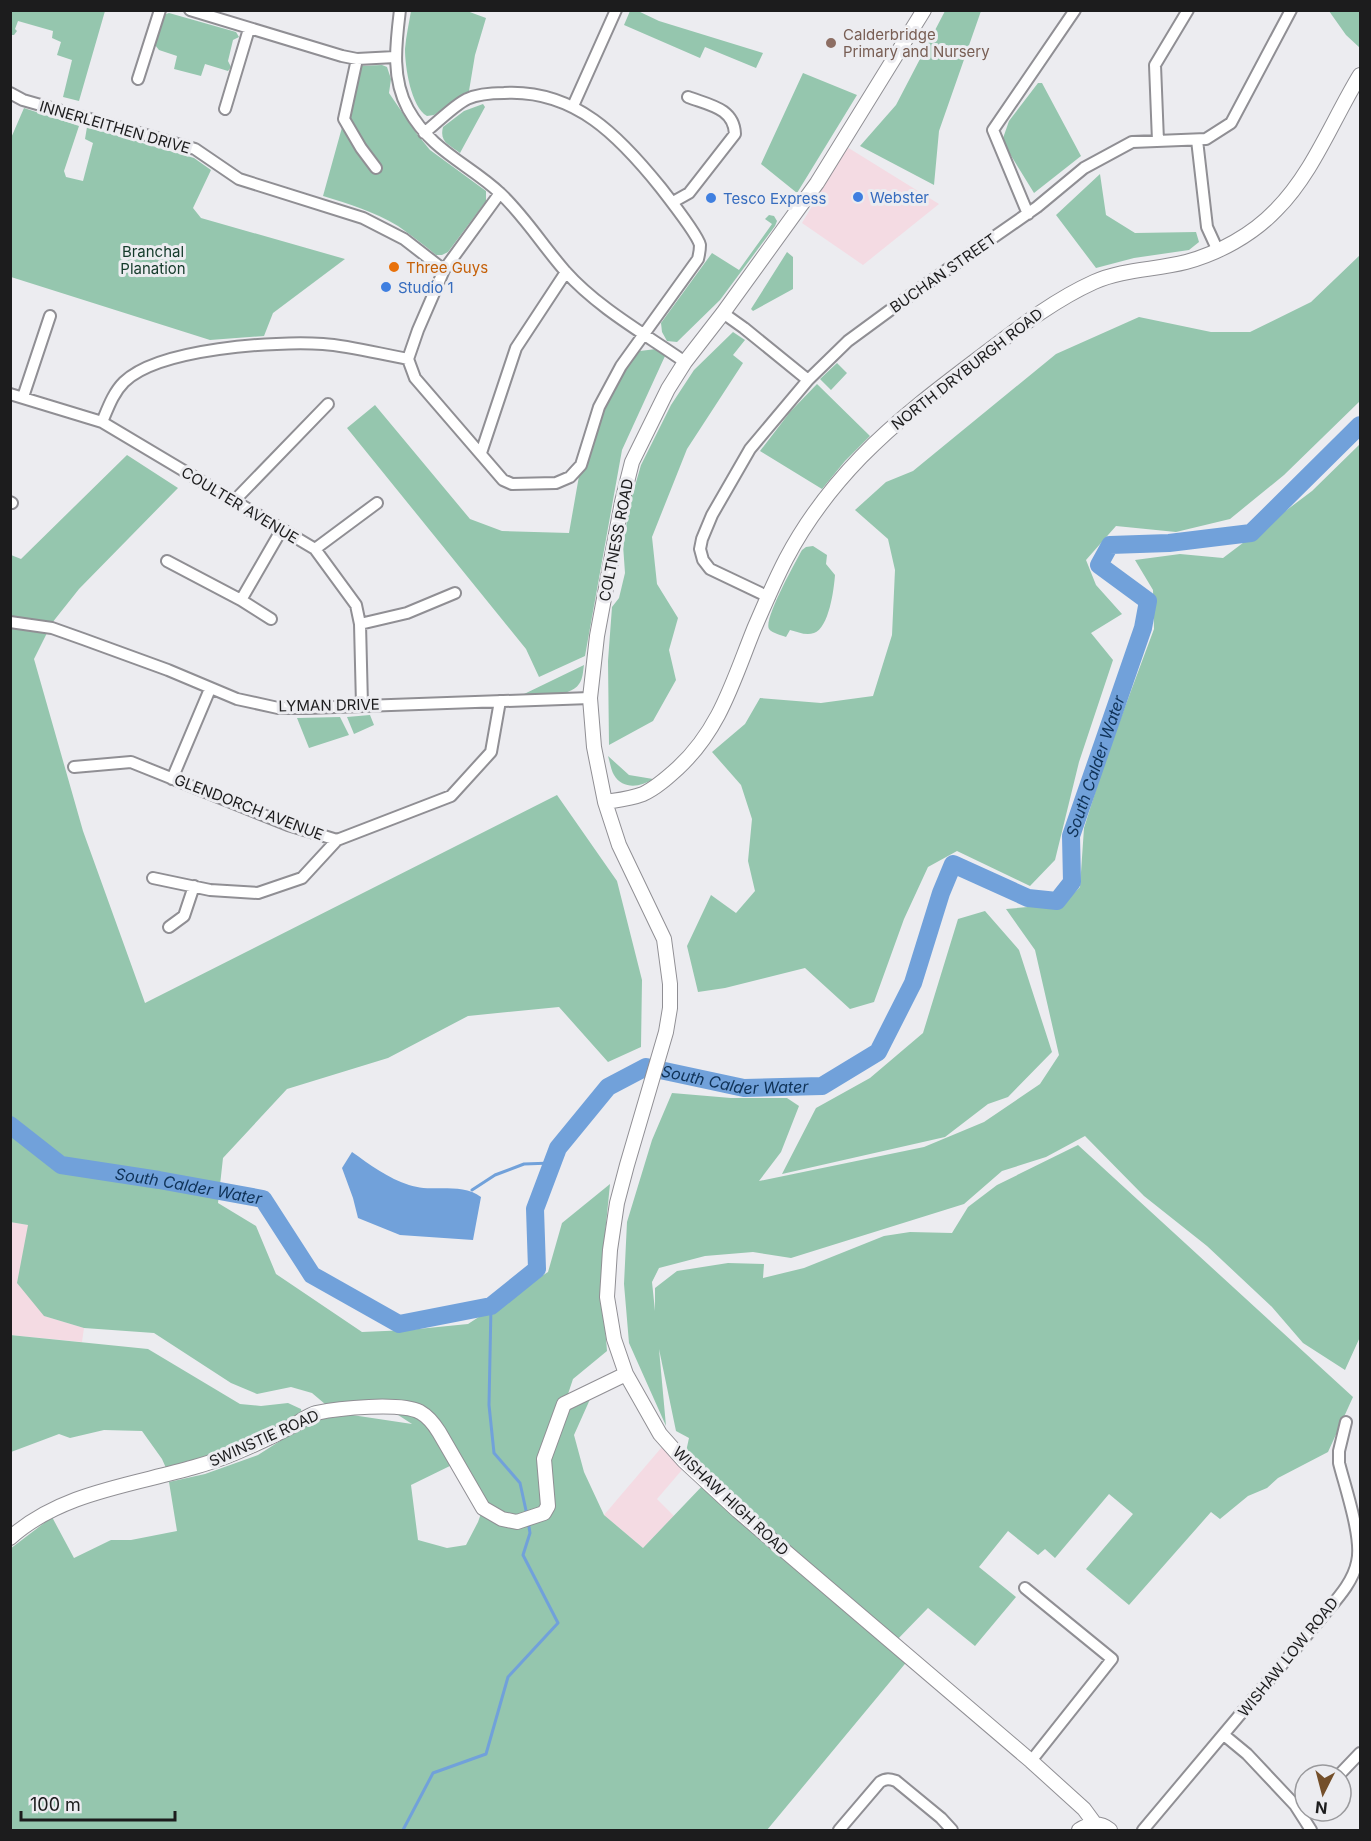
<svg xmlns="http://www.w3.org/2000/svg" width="1371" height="1841" font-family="Inter,sans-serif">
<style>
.industrial{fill:#f4dbe3}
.green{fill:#95c6ae;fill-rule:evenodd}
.water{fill:#71a1da}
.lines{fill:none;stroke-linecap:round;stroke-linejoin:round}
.stream{stroke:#71a1da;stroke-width:3}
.river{stroke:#71a1da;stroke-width:18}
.street-casing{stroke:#908f94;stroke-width:14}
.secondary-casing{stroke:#908f94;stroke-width:16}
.street{stroke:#fff;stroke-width:10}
.secondary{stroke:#fff;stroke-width:14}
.education-dot{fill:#8d6e63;stroke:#ececf0;stroke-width:2}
.shop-dot{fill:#3f7fe0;stroke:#ececf0;stroke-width:2}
.food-dot{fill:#e8710a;stroke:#ececf0;stroke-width:2}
.labels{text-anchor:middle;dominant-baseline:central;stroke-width:6;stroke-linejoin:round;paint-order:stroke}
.education-label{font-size:15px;fill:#785e54;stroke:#ececf0;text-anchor:start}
.street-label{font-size:15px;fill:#1c1c1d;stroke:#ececf0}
.shop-label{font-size:15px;fill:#366cbe;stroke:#ececf0;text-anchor:start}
.park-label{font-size:15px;fill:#143a2a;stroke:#ececf0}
.food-label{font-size:15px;fill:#c56008;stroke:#ececf0;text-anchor:start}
.water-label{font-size:16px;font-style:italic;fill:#0f3257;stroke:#ececf0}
</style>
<rect width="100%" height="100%" fill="#ececf0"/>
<path class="industrial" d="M847 147 939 204 863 265 802 223Z
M10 1222 28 1225 44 1316 84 1328 82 1342 11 1335Z
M667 1441 687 1464 657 1499 674 1516 643 1548 604 1515Z"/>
<path class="green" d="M11 11H105L79 101 63 97 72 60 57 55 61 42 52 38 53 31 18 21 15 29 17 31 14 35H11Z
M411 11H467L486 18 475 55 469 91 434 115 427 116C411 107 405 67 405 49 406 36 409 23 411 11Z
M630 11H638L659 21 763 53 756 68 705 47 700 58 624 25Z
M945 11H981L939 131 934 185 860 146 896 105Z
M1329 11H1360V48L1346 35Z
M169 13 236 32 239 37 233 40 228 61 231 67 228 71 205 64 201 76 174 69 177 56 159 50 155 45 163 15Z
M382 65 387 67 391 79 389 93 417 134 430 150 486 191V201L448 252 442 255H436C424 245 411 235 398 226 375 212 349 204 323 196L359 66Z
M803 73 857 95 797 193 761 164Z
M1038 83H1042L1081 156 1034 193 1002 141 1009 121Z
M483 104 485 107 460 153C450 145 439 143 443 127L464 111Z
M24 108 79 126 64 171 66 177 83 181 93 143 85 139 87 127 194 158 211 170 193 208 201 218 345 259 273 313 264 336 210 340 11 277V138Z
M1100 174 1106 215 1135 233 1196 232 1199 242 1189 250 1134 258 1096 268 1056 215Z
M769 215 774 216 777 221 775 226 720 300 677 342 667 341 662 332 661 323 712 253 739 270 772 224 765 219Z
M787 252 793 257V289L753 311 751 309Z
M1360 255V401L1284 475 1230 519 1176 532 1116 526 1086 560 1096 585 1122 614 1091 633 1113 660 1079 762 1055 860 1030 886 957 851 928 867 904 919 874 1002 850 1009 805 968 725 988 698 992 687 946 711 895 736 913 755 891 748 861 752 819 741 785 712 752 745 724 760 698 821 703 873 696 892 635 895 570 888 539 855 510 886 482 913 471 1056 354 1139 317 1211 332H1250L1311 302Z
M733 332 745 340 733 355 743 363 687 449 652 537 657 584 678 618 669 650 676 680 653 721 609 745 608 661 612 607 619 598 625 573 623 545 630 503 641 465 671 405 694 370Z
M656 349 665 356 622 450 585 656 539 677 526 649 347 428 375 405 470 519 502 531 569 533 579 476 584 469 605 407 620 376 640 351Z
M837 363 847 373 831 390 820 379Z
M817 384 870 436 845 461 822 489 760 451 790 412Z
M1360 444V1337L1345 1370 1303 1343 1272 1307 1207 1246 1144 1196 1085 1136 1046 1157 1002 1171 964 1204 791 1258 753 1252 705 1256 659 1268 652 1282 655 1311V1288L677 1271 728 1263 764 1264 763 1278 804 1268 884 1236 910 1232 952 1233 968 1207 997 1185 1078 1145 1353 1397 1328 1452 1278 1478 1267 1488 1248 1496 1220 1519 1211 1512 1129 1605 1086 1569 1133 1514 1109 1494 1055 1558 1045 1549 1038 1555 1008 1531 979 1567 1016 1597 975 1646 928 1608 893 1644 909 1659 767 1830H11L10 1549 52 1517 74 1558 111 1540H131L177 1531 169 1482 205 1474 258 1455 313 1420 352 1415 412 1424 378 1402 325 1404 312 1393 291 1387 257 1394 231 1383 154 1333 84 1328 44 1316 17 1283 28 1225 10 1222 11 555 21 559 127 455 178 488 79 589 52 623 34 659 83 831 145 1003 557 795 617 881 642 980 641 1047 608 1062 559 1007 468 1016 388 1058 287 1089 223 1158 218 1203 256 1226 276 1274 362 1332 408 1330 468 1324 548 1272 562 1223 610 1184 601 1275 607 1351 573 1379 565 1403 591 1397 574 1435 584 1472 604 1515 643 1548 706 1482 684 1461 689 1438 676 1431 659 1349 666 1426 629 1343 624 1284 627 1222 652 1140 672 1093 731 1098H787L799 1106 781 1152 759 1181 924 1147 984 1122 1040 1084 1059 1055 1035 950 1006 909 1063 904 1080 887 1084 828 1106 758 1154 629 1153 590 1135 560 1180 554 1223 558 1312 491ZM456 1463 483 1508 478 1522 466 1545 447 1548 418 1540 411 1485Z
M813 546 827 555 826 564 835 575C834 589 829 628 814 633 806 636 798 632 790 630L786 637C781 635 772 633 769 629 763 620 796 561 802 550L806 547Z
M584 665C583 671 583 679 579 684 570 698 535 695 520 696Z
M370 715 374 725 354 734 347 717Z
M340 717 349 735 309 748 297 718Z
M608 756 629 775 653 779C641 787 623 790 614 775 611 770 610 762 608 756Z
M985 911 1019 950 1052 1052 1008 1097 988 1104 945 1137 782 1174 816 1108 870 1078 923 1033 958 919Z
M10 1335 148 1349 240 1404 261 1406 288 1403 301 1409 302 1415 214 1456 166 1468 162 1459 142 1431 104 1430 70 1438 59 1434 11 1452Z"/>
<path class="water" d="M352 1152C369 1164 389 1179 409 1185 432 1193 461 1182 481 1197L473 1240 400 1235 358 1218 353 1198 342 1168Z"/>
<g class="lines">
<path class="stream" d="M472 1190 495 1175 524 1164 552 1163
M491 1306 489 1405 494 1453 520 1483 527 1515
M403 1830 433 1773 486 1754 508 1677 558 1623 523 1555 530 1533 528 1521"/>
<path class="river" id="s1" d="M10 1125 61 1165 159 1180 263 1199 312 1275 399 1324 491 1306 537 1269 535 1209 558 1148 608 1087 646 1067 744 1088 822 1086 878 1052 913 983 941 893 953 864 1028 898 1057 901 1072 882 1071 836 1143 628 1148 601 1099 565 1110 545 1169 543 1251 533 1360 425"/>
<defs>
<path id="street" d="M190 10 342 56 357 59 395 57
M400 10C396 43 391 78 408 109 432 152 468 163 501 194 526 218 543 246 565 271 598 308 645 334 685 362
M357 59 344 119 361 148 376 168
M138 79 160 10
M10 93 23 100 195 149 239 179 363 218 404 239 444 270
M573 106 616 10
M225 109 249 29
M424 133C437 123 453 106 467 99 478 94 492 93 504 93 575 89 620 137 661 188 668 197 698 236 700 245 700 249 699 255 698 259L621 366 599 407 581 465 570 477 556 483 512 484 503 480 415 378 408 359 418 330 444 270 500 193
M1197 140 1207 227 1218 251
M1158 141 1155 65 1188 10
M673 202 689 193 735 134C734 108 709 105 688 97
M1028 214 993 130 1075 10
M723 313 744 328 808 380
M10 394 102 422 315 549 356 605 360 624 362 705
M23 397 50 316
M102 422C108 408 113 393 124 382 159 348 275 341 323 344 351 346 380 354 408 359
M481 453 516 348 566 272
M234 501 328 404
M10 502 12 503
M315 549 377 503
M167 561 241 600 282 529
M769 597 710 569 703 560 700 549 702 539 712 515 750 449 808 380 848 341 912 294 1037 207 1084 168 1132 142 1206 139 1231 123 1291 10
M241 600 271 619
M10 622 52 628 83 639 168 670 237 699 278 708H307L590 698
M360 624 407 613 455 593
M74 767 131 762 288 825 337 840 451 796 491 752 500 701
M172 779 210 689
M153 878 210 890 258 893 302 878 337 840
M169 927 184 916 194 886
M1025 1588 1112 1659 1031 1761
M1224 1735 1247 1754 1295 1805 1311 1830
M1339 1775 1360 1753
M839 1830 880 1782C886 1778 890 1779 896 1781L941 1818 952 1830
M1143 1830 1322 1617C1335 1601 1353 1583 1357 1562 1363 1539 1345 1487 1339 1463V1451L1346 1422"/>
<path id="secondary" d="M924 10 817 183 723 313 685 362 668 389 632 462 622 502 597 636 590 698 594 747 605 802 619 845 664 939 670 984V1008L666 1032 627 1165 617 1203 610 1250 607 1297 614 1339 626 1374 660 1434 684 1461 738 1511 1031 1761 1084 1809 1095 1824
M605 802C618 800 630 799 643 794 656 788 667 778 678 768 720 729 733 681 754 629 764 606 774 582 786 559 806 521 831 488 861 457 897 420 938 389 979 358 1016 330 1052 301 1094 282 1123 269 1155 270 1186 262 1219 253 1252 235 1276 210 1313 173 1333 119 1360 75
M10 1538C71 1483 162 1484 235 1453 254 1445 274 1436 292 1426 300 1422 308 1415 316 1413 339 1408 400 1402 420 1412 429 1417 434 1424 439 1432L483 1508 502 1519 517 1522 544 1513 548 1506 544 1459 564 1404 626 1374
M1079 1830C1089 1823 1100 1822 1110 1830"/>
</defs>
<use href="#street" class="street-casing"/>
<use href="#secondary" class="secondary-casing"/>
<use href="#street" class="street"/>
<use href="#secondary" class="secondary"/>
</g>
<circle class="education-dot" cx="831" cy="43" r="6"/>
<g class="shop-dot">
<circle cx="858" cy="197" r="6"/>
<circle cx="711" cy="198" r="6"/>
<circle cx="386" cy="287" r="6"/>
</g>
<circle class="food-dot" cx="394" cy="267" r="6"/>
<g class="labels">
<g class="education-label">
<text x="843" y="34">Calderbridge<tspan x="843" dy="17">Primary and Nursery</tspan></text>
</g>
<g class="street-label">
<text transform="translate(115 127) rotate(16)">INNERLEITHEN DRIVE</text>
<text transform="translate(943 273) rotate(-35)">BUCHAN STREET</text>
<text transform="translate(967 369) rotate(-38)">NORTH DRYBURGH ROAD</text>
<text transform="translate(240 505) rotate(31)">COULTER AVENUE</text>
<text transform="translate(616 540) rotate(-79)">COLTNESS ROAD</text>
<text transform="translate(329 705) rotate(-1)">LYMAN DRIVE</text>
<text transform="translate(249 807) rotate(21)">GLENDORCH AVENUE</text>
<text transform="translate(264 1438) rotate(-24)">SWINSTIE ROAD</text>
<text transform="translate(731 1501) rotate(43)">WISHAW HIGH ROAD</text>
<text transform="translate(1288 1657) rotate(-51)">WISHAW LOW ROAD</text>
</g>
<g class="shop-label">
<text x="870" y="197">Webster</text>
<text x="723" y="198">Tesco Express</text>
<text x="398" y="287">Studio 1</text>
</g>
<g class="park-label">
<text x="153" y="251">Branchal<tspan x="153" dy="17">Planation</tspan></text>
</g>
<g class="food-label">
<text x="406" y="267">Three Guys</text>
</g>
<g class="water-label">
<text stroke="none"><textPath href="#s1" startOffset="1562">South Calder Water</textPath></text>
<text stroke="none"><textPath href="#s1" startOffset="950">South Calder Water</textPath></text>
<text stroke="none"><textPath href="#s1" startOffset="194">South Calder Water</textPath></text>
</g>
</g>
<rect width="1371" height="1841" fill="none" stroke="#1c1c1d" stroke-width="24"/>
<g transform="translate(1323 1793) rotate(186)"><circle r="28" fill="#ececf0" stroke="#99999c" stroke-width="1.5"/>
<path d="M0-4.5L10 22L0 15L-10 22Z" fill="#744f2a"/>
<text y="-9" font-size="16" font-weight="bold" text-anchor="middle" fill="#1c1c1d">N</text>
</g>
<path d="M21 1811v9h154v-9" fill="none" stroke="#1c1c1d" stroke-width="3"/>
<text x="30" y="1811" font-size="18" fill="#1c1c1d" stroke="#ececf0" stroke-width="4.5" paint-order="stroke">100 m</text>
</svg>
